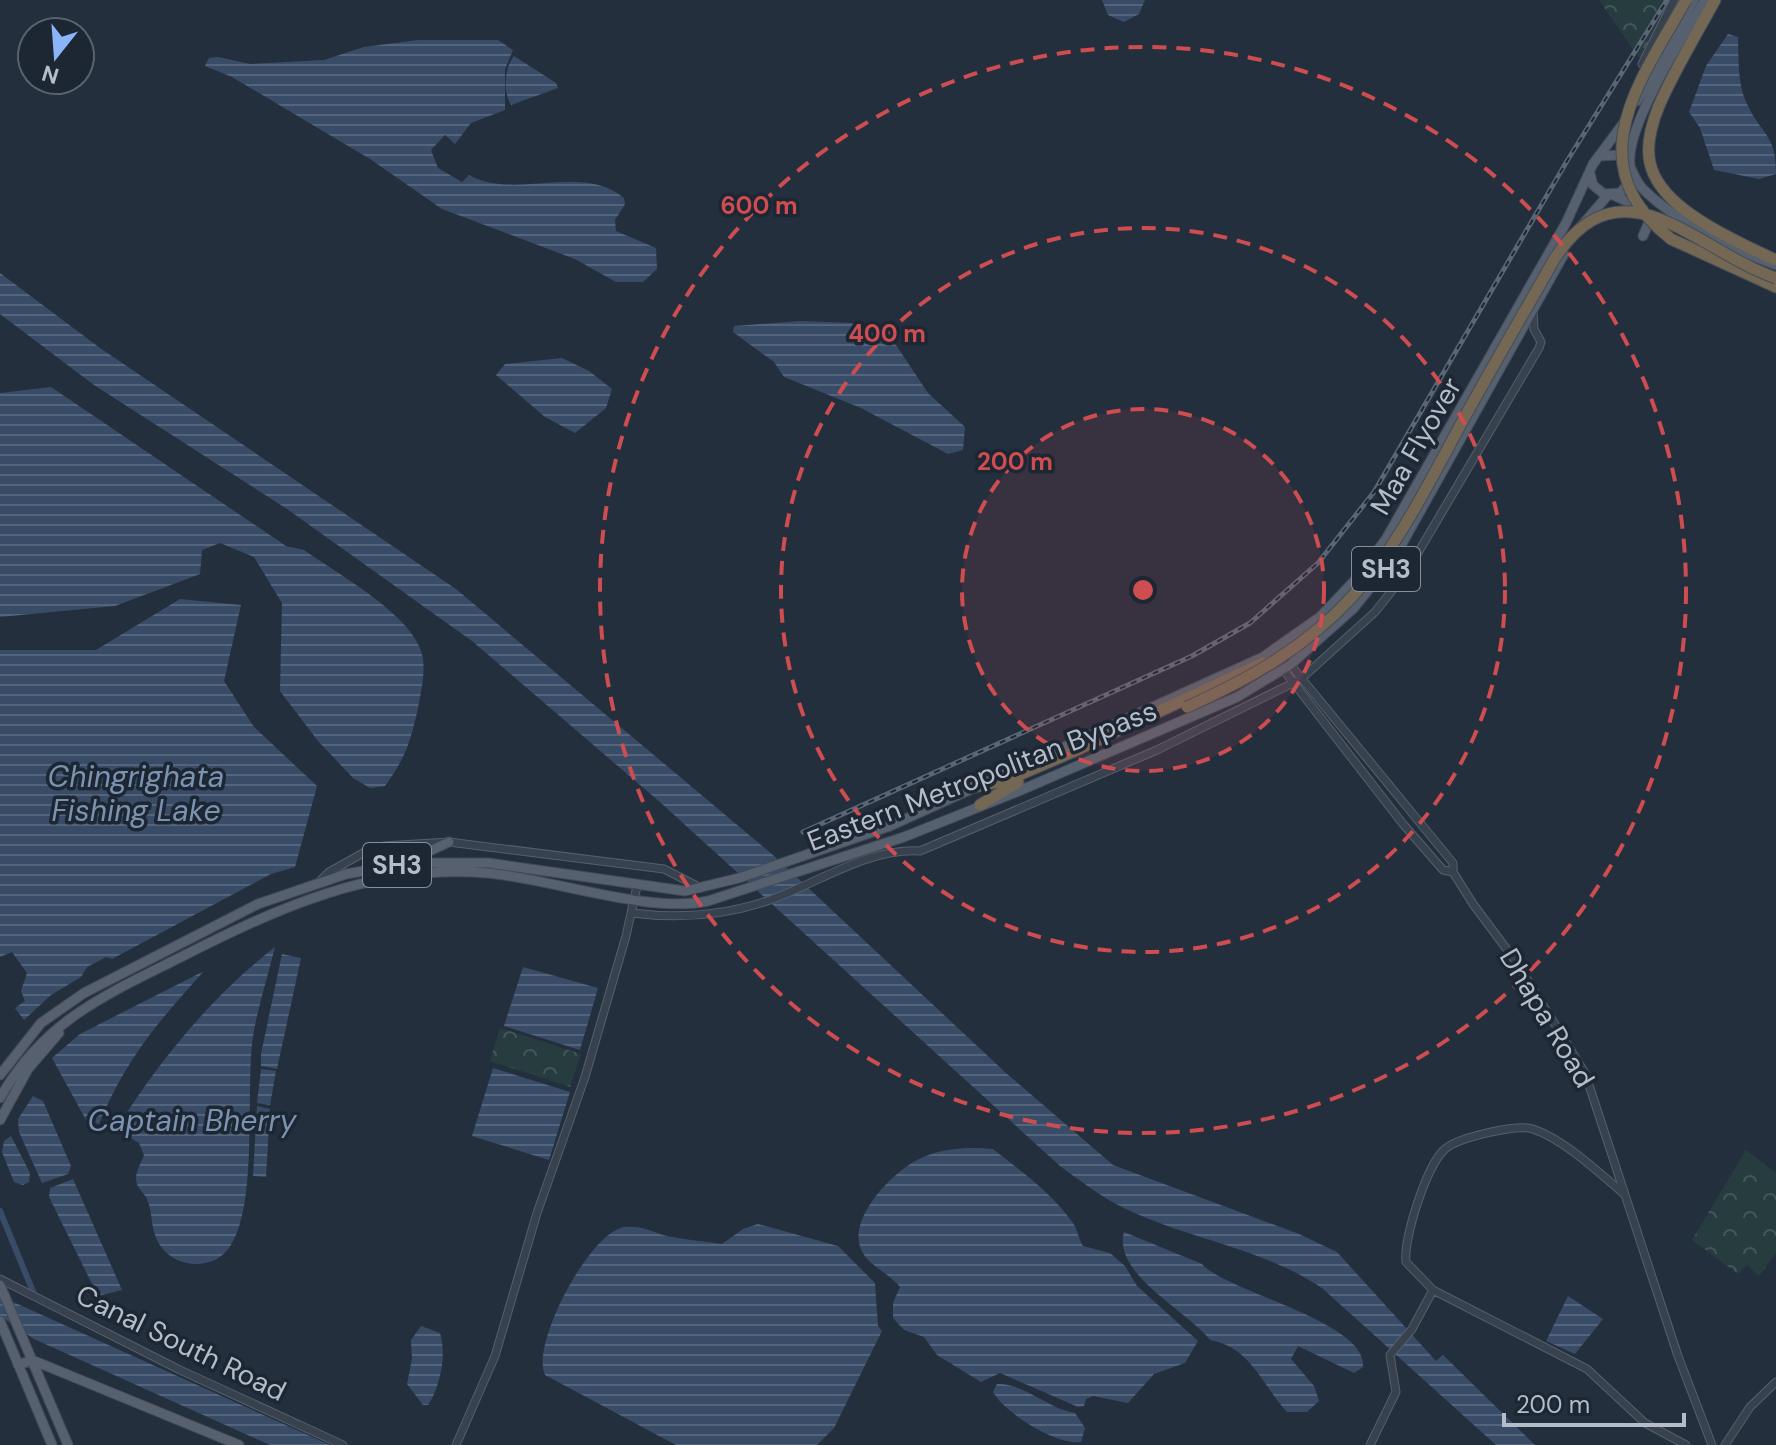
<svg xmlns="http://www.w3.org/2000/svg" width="1776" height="1445" font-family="'DM Sans',sans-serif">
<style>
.park{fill:url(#park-crowns)}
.water{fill:url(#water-rules)}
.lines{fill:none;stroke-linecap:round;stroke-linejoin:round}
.canal{stroke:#394c67;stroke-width:6}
.minor-casing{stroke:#565f6c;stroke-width:9}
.major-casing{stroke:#414a57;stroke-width:11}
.highway-casing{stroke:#434c59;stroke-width:13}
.minor{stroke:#38414e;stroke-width:7}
.major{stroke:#56606e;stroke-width:9}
.highway{stroke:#746855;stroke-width:11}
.rail-casing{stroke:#5a6575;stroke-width:5}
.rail{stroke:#1d2633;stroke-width:2;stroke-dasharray:6;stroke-linecap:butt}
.highway-bridge-casing{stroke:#434c59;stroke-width:13;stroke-linecap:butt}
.highway-bridge{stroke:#746855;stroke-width:11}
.ring{fill:none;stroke:#ce4d50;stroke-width:4;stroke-dasharray:14 10}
.labels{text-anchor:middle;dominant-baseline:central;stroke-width:7;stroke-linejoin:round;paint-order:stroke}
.shield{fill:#1d2633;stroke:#878f9c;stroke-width:2}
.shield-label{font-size:26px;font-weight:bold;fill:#b4bcc9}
.street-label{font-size:28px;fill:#b4bcc9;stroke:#1d2633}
.water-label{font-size:30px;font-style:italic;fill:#7c92b1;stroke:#1d2633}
.centre{fill:#ce4d50;stroke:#1d2633;stroke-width:4}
.ring-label{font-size:24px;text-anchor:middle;font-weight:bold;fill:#ce4d50;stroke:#1d2633;stroke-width:7;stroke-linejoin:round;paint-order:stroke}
</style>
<defs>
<pattern id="park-crowns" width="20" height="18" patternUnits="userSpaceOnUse" patternTransform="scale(2)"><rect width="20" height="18" fill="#263c3f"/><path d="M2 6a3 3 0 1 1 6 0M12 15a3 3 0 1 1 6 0" fill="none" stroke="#435659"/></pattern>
<pattern id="water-rules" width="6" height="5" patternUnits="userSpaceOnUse" patternTransform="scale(2)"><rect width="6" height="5" fill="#394c67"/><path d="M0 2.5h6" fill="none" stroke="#53647b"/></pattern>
</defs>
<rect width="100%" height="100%" fill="#242f3e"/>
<path class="park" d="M1599 0H1673L1643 57 1639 58Z
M500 1028 581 1054 570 1087 490 1061Z
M1746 1150 1776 1173V1253L1759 1276 1747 1265 1738 1274 1692 1240Z"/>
<path class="water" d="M1102 0H1145L1139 14 1124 22 1108 15Z
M1728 34 1738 37C1739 61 1737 85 1748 106 1763 137 1776 134 1776 174L1759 179 1714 170 1700 128 1689 112 1706 66Z
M418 40H498L513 50 505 69V110L471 123 455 144 445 135 431 150 438 168 462 182 469 175C515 201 581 162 624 198L625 204 615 220 616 231 656 248 657 269 643 282H616L575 259 442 209 370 159 232 77 205 66 209 58 218 57 250 64 324 60 364 47Z
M514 56 556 83 558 88 511 105C503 92 504 68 514 56Z
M0 273 100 348 456 589 773 855 1006 1073 1113 1165 1299 1234 1337 1252 1436 1361 1443 1355 1535 1445H1496L1322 1288C1259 1246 1183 1239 1116 1204 1096 1193 1078 1179 1060 1166L661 803 472 641 287 509 94 385 0 314Z
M800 321 852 323 896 345 928 393 965 427 963 450 948 454 861 408 784 377 774 362 733 332 734 326Z
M562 358 589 371 612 389 606 408 575 433 545 417 496 375 505 364Z
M51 387 286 546 304 550C337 574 418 617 423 659 425 674 421 693 418 708 410 743 406 757 385 786L370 788 353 778 318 741 280 691 282 603 254 557 220 543 202 550 200 574 115 606 0 617V393Z
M180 599 241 605 224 681 254 727 317 786 295 867 271 874 112 959 106 957 87 967 81 977 51 995 24 1020 15 1008 25 1001 21 991 27 973 12 952 0 957V650H96Z
M275 947C268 976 258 1006 253 1036 245 1089 259 1207 229 1248 209 1275 165 1266 155 1235 151 1224 152 1210 147 1199 143 1191 136 1188 136 1178 136 1171 142 1161 144 1155L139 1143 116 1129C161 1059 209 999 275 947Z
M282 954 301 958 277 1069 261 1066V1054Z
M523 967 598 988 580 1050 504 1026Z
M204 971C157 1023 126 1059 99 1124L86 1120 52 1058 80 1034Z
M493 1068 570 1092 549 1160 472 1136Z
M261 1069 276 1071 270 1105 257 1103Z
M33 1096 43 1101 71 1166 68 1174 42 1183 19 1132 18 1119Z
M257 1106 270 1109 266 1177 253 1176Z
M11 1136 30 1173 29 1182 23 1185 14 1182 2 1152 4 1141Z
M993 1149C1022 1172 1052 1193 1073 1223 1078 1230 1078 1238 1083 1246L1110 1253 1125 1266 1137 1286 1198 1341 1185 1363 1154 1374 1128 1403 1093 1396 1086 1399 1084 1406 1078 1407 1000 1373 981 1382 937 1355 924 1337 904 1330 893 1318V1303L900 1287C889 1273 867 1265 861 1249 847 1217 897 1166 926 1156 946 1148 971 1147 993 1149Z
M73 1179 122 1290 98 1296 49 1197 50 1188Z
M758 1224 838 1246 875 1283 878 1326 882 1331 834 1428 817 1445H676L545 1375C530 1345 590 1231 625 1227 640 1225 653 1232 667 1236 685 1240 704 1241 722 1244L743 1229Z
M1124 1232 1202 1264C1226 1292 1367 1321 1363 1367L1354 1373 1298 1346 1291 1359 1314 1386 1319 1401 1307 1412H1287C1262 1385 1251 1347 1210 1340 1189 1312 1112 1274 1124 1232Z
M1568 1296 1603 1319 1575 1354 1546 1341Z
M0 1299 11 1301 330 1445H270L34 1339 0 1316Z
M421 1326 440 1333C447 1354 440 1388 428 1405H423L407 1384 412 1359 411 1340Z
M997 1384C1024 1383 1048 1409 1075 1413L1085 1428 1081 1442C1056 1445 1006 1414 993 1392Z"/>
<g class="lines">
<path class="canal" d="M0 1211 34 1294"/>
<defs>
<path id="minor" d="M1642 64 1674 0
M1289 663 1453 863V872L1473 904 1517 963 1585 1073 1678 1356 1712 1445
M1282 668 1403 824 1443 870 1453 872
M318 883 329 872 365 852 384 846 449 842 664 869 701 888
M632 913C679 919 722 916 767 901 817 884 866 848 920 851L1157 750 1301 679 1375 612 1406 573 1539 348 1541 342 1534 329 1533 311
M1623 1193C1598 1172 1565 1140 1533 1129 1517 1124 1459 1137 1445 1149 1427 1164 1403 1239 1406 1262L1433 1290 1587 1369 1645 1423 1686 1445
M0 1279 180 1370 343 1445
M456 1445 495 1356 537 1213 585 1077 626 936 637 886
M1370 1445 1396 1392 1390 1355 1412 1329 1433 1290
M1725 1445 1750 1407 1776 1382"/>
<path id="major" d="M1637 101 1694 0
M1600 156 1619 155C1633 163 1632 179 1644 190 1678 223 1732 249 1776 265
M1630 165C1625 127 1684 35 1705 0
M1590 174 1593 185 1604 194 1620 193 1630 182
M1613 195 1643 209
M1577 231 1608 195
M1643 236 1652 215
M408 861 449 842
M0 1075 41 1023 84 993 258 904 346 874 409 863H489L685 891 739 878 890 826 1263 657 1320 617 1355 580 1386 539 1566 223 1593 164 1625 121
M0 1098C43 1022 103 996 177 959 277 908 373 864 487 873 553 879 648 914 708 901L904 837 1019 791 1237 697 1290 665 1353 609 1394 558 1564 254
M0 1120 28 1069 59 1033
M0 1285 68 1445
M0 1321 52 1445
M18 1365 32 1360 239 1445"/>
<path id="highway" d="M1715 0C1635 145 1598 181 1776 260
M1671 239 1776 287
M974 787 1007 780 1070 753 1263 663
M980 805 1018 782"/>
</defs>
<use href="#minor" class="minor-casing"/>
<use href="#major" class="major-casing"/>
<use href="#highway" class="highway-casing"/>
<use href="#minor" class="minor"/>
<use href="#major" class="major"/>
<use href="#highway" class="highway"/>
<defs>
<path id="rail" d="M803 832 1192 656 1250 623 1318 563 1374 492 1567 161 1667 0"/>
</defs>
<use href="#rail" class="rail-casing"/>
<use href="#rail" class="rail"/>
<defs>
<path id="highway-bridge" d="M1671 239C1576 164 1640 81 1686 0
M1187 707C1249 679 1305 648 1352 597 1398 547 1430 481 1462 422 1492 367 1524 313 1555 258 1622 155 1698 252 1776 278"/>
</defs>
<use href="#highway-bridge" class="highway-bridge-casing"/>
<use href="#highway-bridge" class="highway-bridge"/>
</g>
<circle cx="1143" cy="590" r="181" fill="#ce4d50" fill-opacity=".12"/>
<g class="ring">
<circle cx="1143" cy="590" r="181"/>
<circle cx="1143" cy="590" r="362"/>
<circle cx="1143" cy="590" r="543"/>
</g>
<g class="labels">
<g class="shield">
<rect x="1352" y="547" width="68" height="44" rx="6"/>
<rect x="363" y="843" width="68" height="44" rx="6"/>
</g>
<g class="shield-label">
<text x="1386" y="569">SH3</text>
<text x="397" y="865">SH3</text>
</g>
<g class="street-label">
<text transform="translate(1416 446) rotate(-60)">Maa Flyover</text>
<text transform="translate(982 776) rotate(-21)">Eastern Metropolitan Bypass</text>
<text transform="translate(1547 1018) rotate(59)">Dhapa Road</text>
<text transform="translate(181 1343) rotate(26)">Canal South Road</text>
</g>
<g class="water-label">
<text x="136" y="776">Chingrighata<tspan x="136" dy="34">Fishing Lake</tspan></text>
<text x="192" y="1120">Captain Bherry</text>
</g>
</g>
<circle cx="1143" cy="590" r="12" class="centre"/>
<g class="ring-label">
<text x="759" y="214">600 m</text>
<text x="887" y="342">400 m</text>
<text x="1015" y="470">200 m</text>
</g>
<g transform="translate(56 56) rotate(197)"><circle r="38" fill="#1d2633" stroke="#59626f" stroke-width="2"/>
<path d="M0-6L14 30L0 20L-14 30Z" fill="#8ab4f8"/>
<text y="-12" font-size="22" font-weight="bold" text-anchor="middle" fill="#b4bcc9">N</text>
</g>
<path d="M1504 1413v12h180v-12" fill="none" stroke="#b4bcc9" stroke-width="4"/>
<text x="1516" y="1413" font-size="24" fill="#b4bcc9" stroke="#1d2633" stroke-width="6" paint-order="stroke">200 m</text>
</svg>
